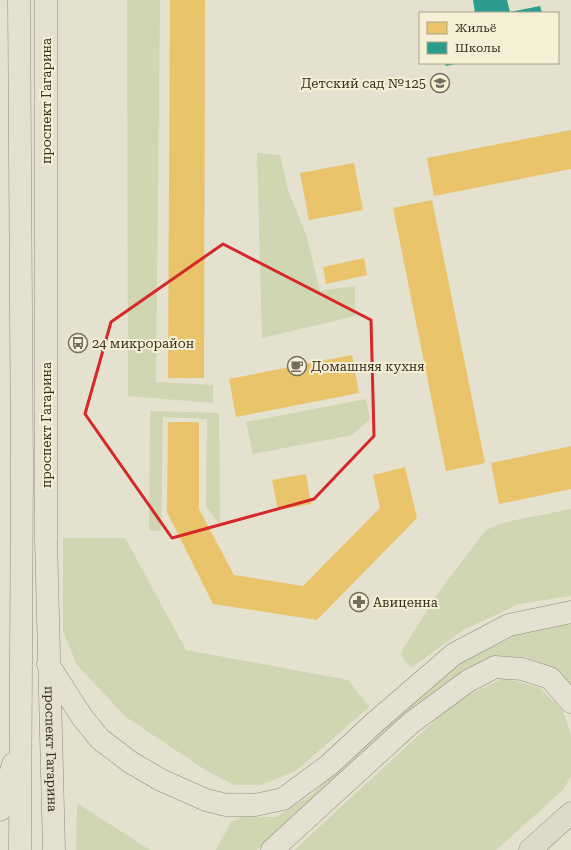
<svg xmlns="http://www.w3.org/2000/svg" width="571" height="850" font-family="'Roboto Serif',serif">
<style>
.green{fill:#d0d5b2}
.homes{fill:#e9c46a}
.schools{fill:#2a9d8f}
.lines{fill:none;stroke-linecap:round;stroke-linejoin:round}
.primary-casing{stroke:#8f8b7e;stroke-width:23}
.trunk-casing{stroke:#8f8b7e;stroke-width:23}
.primary{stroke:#e4e1d2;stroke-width:22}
.trunk{stroke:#dedac9;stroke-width:22}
.marked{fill:none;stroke:#d62828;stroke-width:3;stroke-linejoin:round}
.labels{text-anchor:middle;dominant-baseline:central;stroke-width:4;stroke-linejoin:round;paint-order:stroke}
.poi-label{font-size:13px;fill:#392f1f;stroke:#f5f0d5;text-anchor:start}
.street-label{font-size:13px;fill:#392f1f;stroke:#f5f0d5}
</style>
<rect width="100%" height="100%" fill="#e4e1cf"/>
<path class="green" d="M127 0H160L156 382 213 385V403L128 396Z
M257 153 280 155 288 190 307 237 320 291 355 286V316L262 338Z
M366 399 370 419 352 435 253 454 246 422Z
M150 411 219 413 220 524 206 507 207 419 163 417 161 531 149 530Z
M571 509V596L519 604 465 629 411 668 400 654 440 590 486 530 506 522Z
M63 538H125L186 650 348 680 369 707 297 770 262 785H234L207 771 126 717 77 665 63 631Z
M571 621V686L559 671 526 657 492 658 374 747 257 850H216L231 822 242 817H276L311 795 432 682 477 649 528 629Z
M504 678 540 688 563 711 571 734V776L563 790 496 850H294L457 700Z
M77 803 150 850H76Z"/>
<path class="homes" d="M170 0H205L204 378H168Z
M571 130V169L434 196 427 158Z
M354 163 363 210 309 220 300 173Z
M432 200 485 463 446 471 393 208Z
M364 258 367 275 326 284 323 267Z
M352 355 359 393 236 417 229 379Z
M168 422H199V509L234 575 303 586 380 508 373 475 405 467 417 518 317 620 213 604 167 512Z
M571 446V489L499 504 491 463Z
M306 474 311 504 278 510 272 480Z"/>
<path class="schools" d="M473 0H507L510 12 540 6 542 13H475Z
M445 63H455V64L446 66Z"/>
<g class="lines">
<defs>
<g id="primary">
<path d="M19 0 22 468 20 850"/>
<path id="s1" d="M46 0V539L54 850"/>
<path d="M48 664 82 717 100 739 130 762 161 780 206 800 226 805H255L283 799 329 765 374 723 454 654 509 625 571 612"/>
<path d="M0 810 13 764"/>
<path d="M272 850 411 723 468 681 495 667 522 669 550 678 571 702"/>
</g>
<path id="trunk" d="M530 850 571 813"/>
</defs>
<use href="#primary" class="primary-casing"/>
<use href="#trunk" class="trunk-casing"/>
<use href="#primary" class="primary"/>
<use href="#trunk" class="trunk"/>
</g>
<path class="marked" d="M223 244 371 320 374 436 314 499 172 538 85 414 111 322Z"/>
<defs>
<symbol id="school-ring" viewBox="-11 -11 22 22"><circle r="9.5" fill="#f5f0d5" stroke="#756d5d" stroke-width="1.5"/><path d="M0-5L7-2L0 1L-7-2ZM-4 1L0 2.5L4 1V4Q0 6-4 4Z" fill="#756d5d"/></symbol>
<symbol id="bus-ring" viewBox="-11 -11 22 22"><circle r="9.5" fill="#f5f0d5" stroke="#756d5d" stroke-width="1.5"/><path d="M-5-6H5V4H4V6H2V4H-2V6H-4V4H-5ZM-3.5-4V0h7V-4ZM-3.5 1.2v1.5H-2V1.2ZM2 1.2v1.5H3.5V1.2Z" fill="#756d5d"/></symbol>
<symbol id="cafe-ring" viewBox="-11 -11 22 22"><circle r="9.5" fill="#f5f0d5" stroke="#756d5d" stroke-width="1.5"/><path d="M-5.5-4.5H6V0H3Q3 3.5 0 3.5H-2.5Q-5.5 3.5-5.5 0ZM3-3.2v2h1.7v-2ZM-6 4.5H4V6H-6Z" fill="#756d5d"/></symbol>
<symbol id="pharmacy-ring" viewBox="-11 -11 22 22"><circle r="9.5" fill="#f5f0d5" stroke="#756d5d" stroke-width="1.5"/><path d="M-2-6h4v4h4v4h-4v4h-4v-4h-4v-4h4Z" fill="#756d5d"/></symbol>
</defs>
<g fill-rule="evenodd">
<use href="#school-ring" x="429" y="72" width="22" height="22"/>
<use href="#bus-ring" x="67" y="332" width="22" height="22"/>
<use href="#cafe-ring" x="286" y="355" width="22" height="22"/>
<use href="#pharmacy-ring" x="348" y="591" width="22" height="22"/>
</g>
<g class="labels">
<g class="poi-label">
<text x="426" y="83" text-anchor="end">Детский сад №125</text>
<text x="92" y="343">24 микрорайон</text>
<text x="311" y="366">Домашняя кухня</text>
<text x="373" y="602">Авиценна</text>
</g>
<g class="street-label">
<text transform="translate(46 101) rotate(-90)">проспект Гагарина</text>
<text transform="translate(46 425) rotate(-90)">проспект Гагарина</text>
<text stroke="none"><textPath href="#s1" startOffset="749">проспект Гагарина</textPath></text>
</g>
</g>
<rect x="419" y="12" width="140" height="52" fill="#f5f0d5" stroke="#aaa38c"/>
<rect x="427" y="22" width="20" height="12" fill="#e9c46a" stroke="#aaa38c"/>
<text x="455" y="32" font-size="12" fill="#392f1f">Жильё</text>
<rect x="427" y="42" width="20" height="12" fill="#2a9d8f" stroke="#aaa38c"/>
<text x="455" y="52" font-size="12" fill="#392f1f">Школы</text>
</svg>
